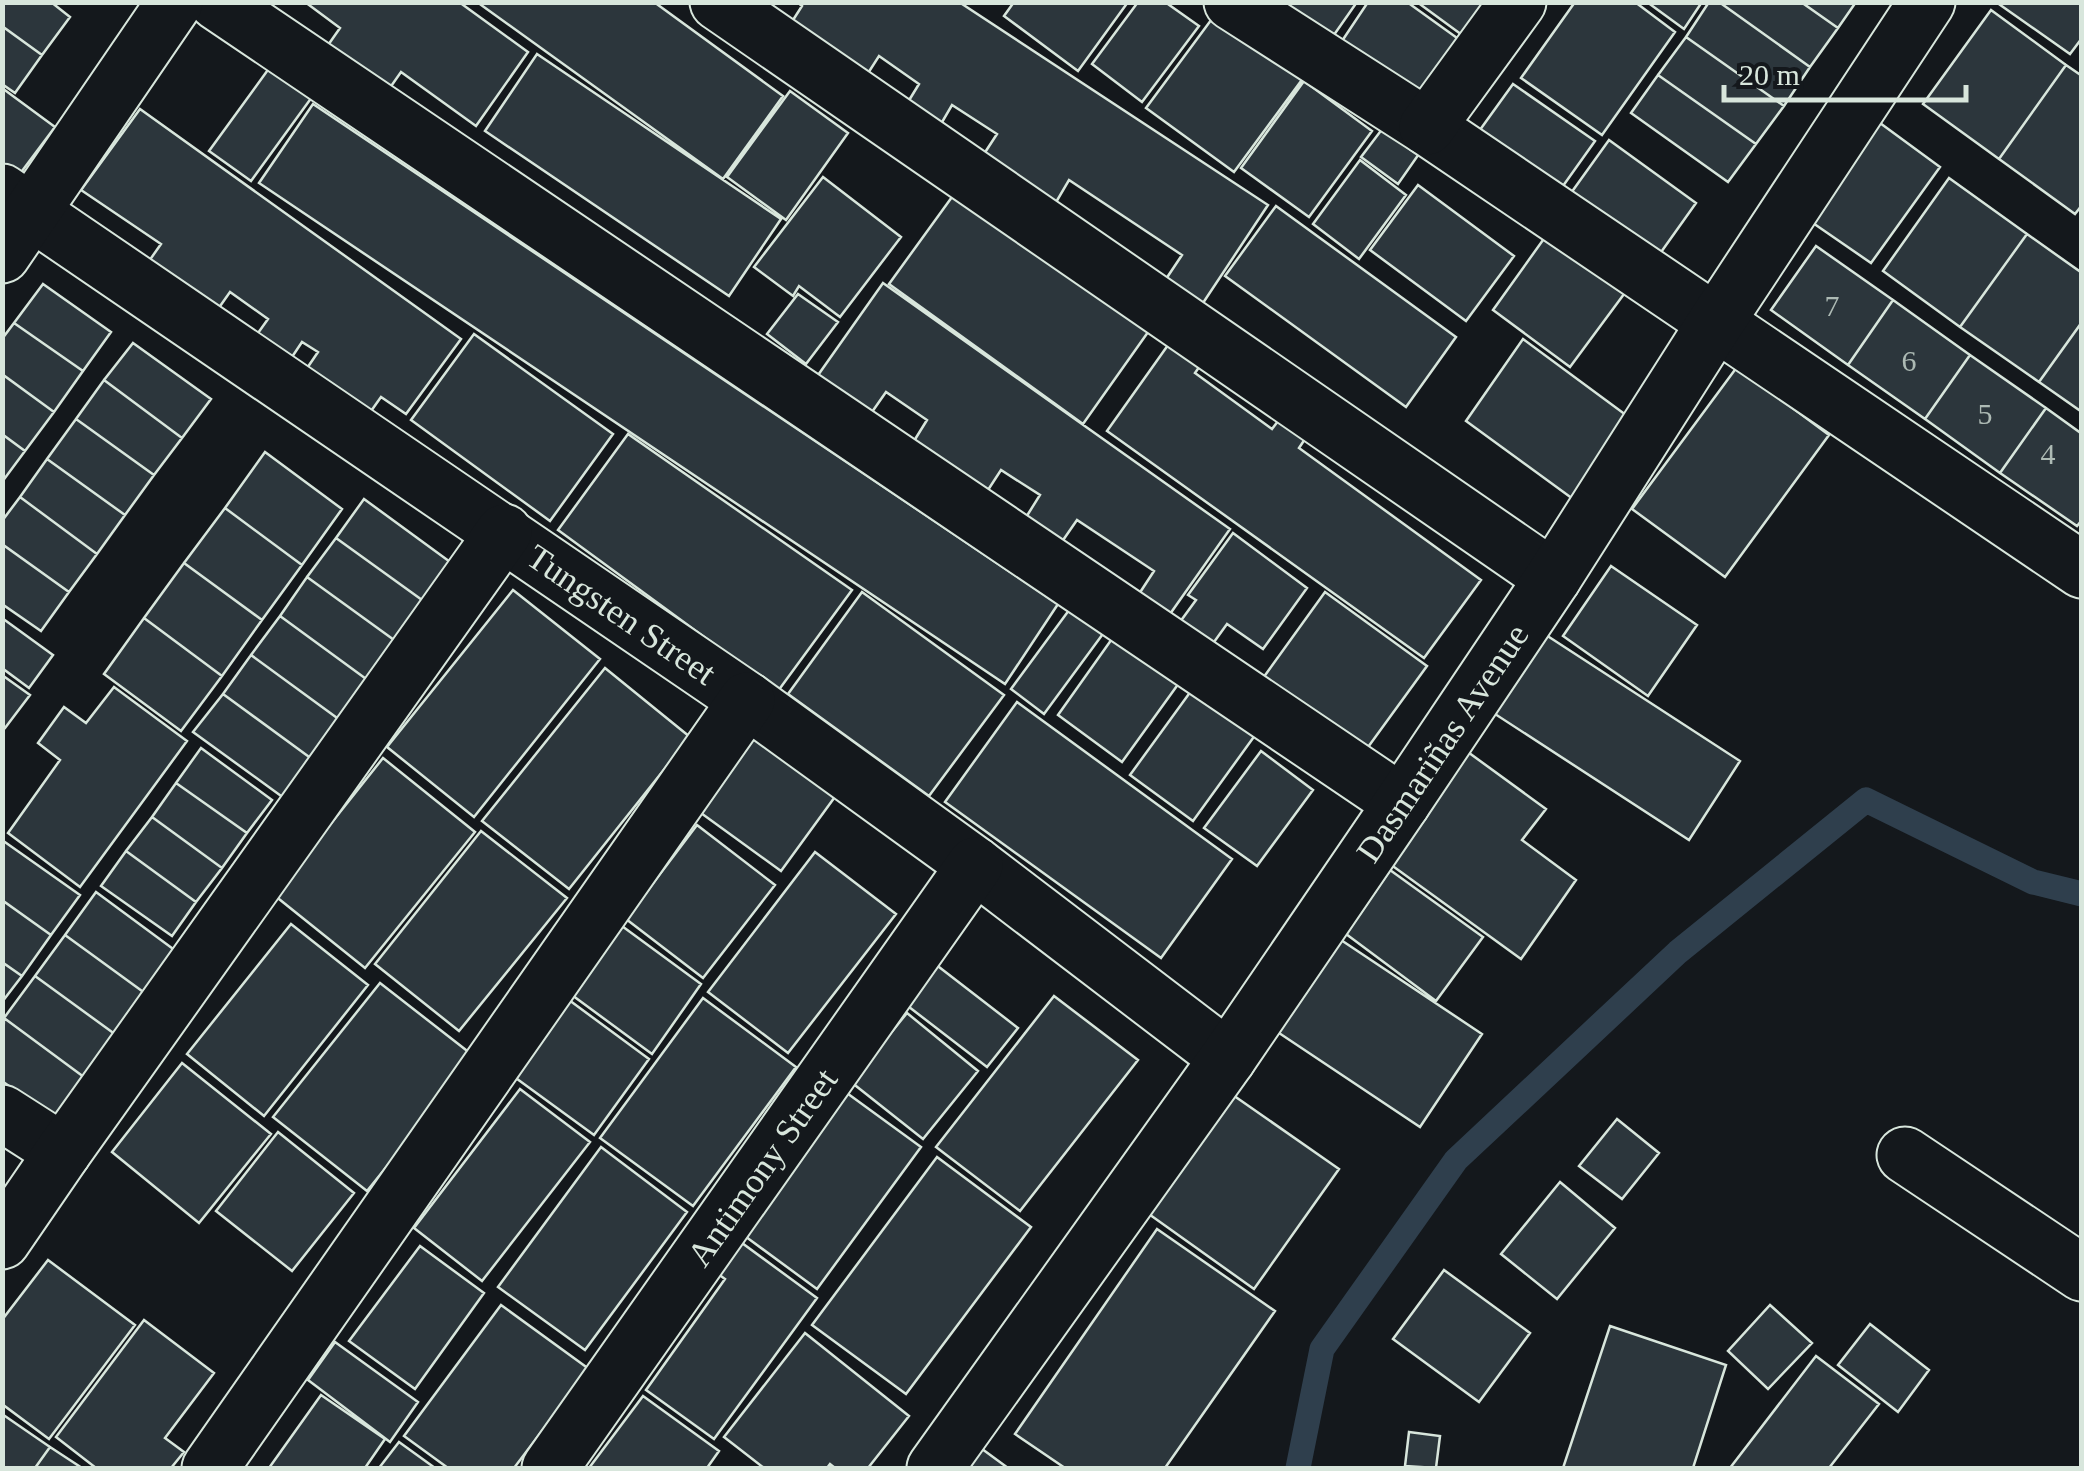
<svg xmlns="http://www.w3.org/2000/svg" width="2084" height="1471" font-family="'Times New Roman',serif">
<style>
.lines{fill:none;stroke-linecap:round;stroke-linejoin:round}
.stream{stroke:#2f3f4d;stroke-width:25}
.building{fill:#2c363c;stroke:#d8e6dc;stroke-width:2.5}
.minor-casing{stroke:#d8e6dc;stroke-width:59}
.minor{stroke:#14181c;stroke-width:55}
.labels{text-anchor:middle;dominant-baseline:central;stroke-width:8;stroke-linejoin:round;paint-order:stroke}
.number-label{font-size:30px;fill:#adbab4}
.street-label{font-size:35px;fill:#d8e6dc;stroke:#14181c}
</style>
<rect width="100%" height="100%" fill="#14181c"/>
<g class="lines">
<path class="stream" d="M1298 1468 1322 1349 1456 1160 1678 952 1866 800 2033 882 2082 894"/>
</g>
<path class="building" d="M2 2H51L70 17 42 55 2 26Z
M305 2H459L528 52 476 126 401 72 387 92 326 48 340 28Z
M477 2H654L783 96 723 179Z
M797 2H959L1268 205 1203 303 1166 279 1182 255 1069 180 1055 204 982 157 997 134 952 105 941 124 908 102 919 84 879 56 863 81 786 31 802 6Z
M1014 2H1128L1078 71 1004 16Z
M1138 2H1165L1199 26 1142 102 1092 64Z
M1273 2H1357L1329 42Z
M1368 2H1407L1471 48 1429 108 1340 44Z
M1417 2H1482L1495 12 1473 43Z
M1575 2H1635L1675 32 1602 135 1521 78Z
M1647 2H1702L1684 29Z
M1709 2H1719L1810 67 1784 106 1686 37Z
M1719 2H1801L1838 28 1810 67Z
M1801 2H1856L1838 28Z
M1996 2H2082V38L2070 54Z
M1991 10 2066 65 1999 159 1923 104Z
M1217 12 1304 77 1234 172 1146 108Z
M2 26 42 55 15 93 2 84Z
M1686 37 1784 106 1756 144 1658 75Z
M537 54 781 219 729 296 485 131Z
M2066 65 2082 76V205L2075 214 1999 159Z
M270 67 312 97 251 181 209 151Z
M1658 75 1756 144 1728 182 1631 113Z
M1304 81 1372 131 1309 217 1241 168Z
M1513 84 1595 141 1558 193 1477 134Z
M2 88 55 127 13 183 2 176Z
M790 91 848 133 786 220 727 177Z
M313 104 1058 604 1005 684 259 183Z
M140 109 461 339 406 414 381 397 364 421 301 377 318 352 302 342 288 363 253 340 268 319 230 292 211 319 142 271 161 244 81 190Z
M1880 123 1940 167 1871 263 1810 221Z
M1386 124 1421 151 1398 184 1361 157Z
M1609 140 1696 203 1659 255 1571 193Z
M1360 160 1406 195 1359 259 1313 224Z
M823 177 901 237 840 317 799 286 793 296 754 267Z
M1949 178 2027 234 1960 327 1883 271Z
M965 179 1158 318 1083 424 889 284Z
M1418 185 1514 256 1466 321 1370 250Z
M1276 206 1456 337 1406 407 1225 276Z
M1548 233 1627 290 1570 367 1493 310Z
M2027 234 2082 273V322L2039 382 1960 327Z
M1816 246 1893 300 1848 365 1771 310Z
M883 283 1230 529 1170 614 1139 594 1154 571 1077 520 1059 546 1023 522 1040 495 1001 470 988 490 914 441 927 420 886 392 858 432 804 395Z
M43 284 111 332 83 371 14 323Z
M798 294 838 322 806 364 767 334Z
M1893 300 1970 355 1925 419 1848 365Z
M2082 322V412L2039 382Z
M14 323 83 371 54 412 2 374V339Z
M1178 331 1209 353 1195 373 1272 429 1291 404 1317 421 1299 448 1481 580 1424 658 1107 431Z
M474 334 613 434 550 521 411 420Z
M1523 339 1630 418 1573 499 1466 421Z
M133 343 211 399 182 438 104 380Z
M1970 355 2046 408 2000 473 1925 419Z
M1737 367 1829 435 1725 577 1632 509Z
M2 374 54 412 25 451 2 434Z
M104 380 182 438 154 475 76 419Z
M2046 408 2082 434V520L2077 526 2000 473Z
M76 419 154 475 125 515 47 459Z
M2 434 25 451 2 482Z
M628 434 852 590 778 691 558 530Z
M265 452 342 509 302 565 225 508Z
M47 459 125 515 97 554 20 497Z
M20 497 97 554 69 592 2 544V521Z
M364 499 457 567 429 605 336 538Z
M225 508 302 565 262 620 184 563Z
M1233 533 1307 588 1263 649 1227 624 1209 649 1177 626 1196 600 1188 595Z
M336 538 429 605 401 645 307 577Z
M2 544 69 592 41 631 2 604Z
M184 563 262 620 222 676 144 618Z
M1611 566 1697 625 1648 696 1563 636Z
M307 577 401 645 373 684 280 616Z
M513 590 600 659 474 817 387 747Z
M862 592 1004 695 929 796 788 694Z
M1325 592 1427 666 1355 765 1253 692Z
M1075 602 1108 627 1044 714 1011 689Z
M280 616 373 684 344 723 251 655Z
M2 618 53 655 29 688 2 668Z
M144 618 222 676 181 731 104 674Z
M1526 622 1740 761 1689 840 1475 701Z
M1114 636 1179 683 1122 762 1058 715Z
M251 655 344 723 316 762 223 694Z
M605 668 690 737 569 889 482 821Z
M2 675 30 695 5 728 2 727Z
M1199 680 1261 727 1193 821 1130 775Z
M114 687 187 741 80 887 8 833 60 760 38 743 64 707 86 723Z
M223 694 316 762 288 801 193 732Z
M1017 702 1232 859 1161 958 945 802Z
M739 723 837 794 781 871 683 800Z
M1461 747 1546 809 1522 840 1576 880 1521 959 1383 859Z
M201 748 272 800 247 833 176 783Z
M1261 751 1313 790 1257 866 1204 828Z
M383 758 475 832 365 968 274 895Z
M176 783 247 833 222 868 152 817Z
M152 817 222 868 196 902 126 851Z
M697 825 775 885 703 978 626 919Z
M481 831 567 898 459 1031 375 964Z
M2 840 80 895 51 935 2 900Z
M126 851 196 902 172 936 101 886Z
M815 852 896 914 788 1053 708 992Z
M1390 870 1483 937 1436 1001 1346 934Z
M96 892 184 957 153 999 65 935Z
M2 900 51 935 22 976 2 962Z
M611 918 701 984 652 1054 561 987Z
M291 924 368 985 264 1116 187 1054Z
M65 935 153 999 123 1040 35 976Z
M1335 936 1482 1034 1420 1127 1273 1029Z
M917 950 1018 1028 987 1067 887 990Z
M2 962 22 976 2 1002Z
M35 976 123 1040 92 1083 4 1018Z
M380 983 475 1057 367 1191 273 1117Z
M1054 996 1138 1060 1020 1211 936 1147Z
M703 998 796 1067 693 1206 600 1138Z
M569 1000 649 1059 594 1135 513 1076Z
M907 1013 978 1071 923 1139 851 1082Z
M4 1018 92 1083 62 1124 2 1081Z
M182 1063 271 1134 199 1223 112 1152Z
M829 1080 921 1147 817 1289 742 1234Z
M520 1089 590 1142 482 1281 414 1228Z
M1230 1093 1339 1169 1254 1289 1146 1212Z
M1617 1119 1659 1153 1622 1199 1579 1166Z
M278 1132 354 1193 292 1271 216 1211Z
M601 1147 687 1212 585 1350 498 1287Z
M937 1157 1031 1227 906 1394 812 1325Z
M1560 1182 1615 1228 1557 1299 1501 1254Z
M1157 1229 1275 1311 1165 1468H1065L1015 1434Z
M727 1232 817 1298 714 1439 646 1390 725 1279 703 1263Z
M420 1246 484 1293 415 1389 349 1341Z
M48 1260 135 1325 49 1439 2 1404V1320Z
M1444 1270 1530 1333 1479 1402 1393 1339Z
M501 1305 589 1369 514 1468H448L404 1436Z
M1770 1305 1812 1343 1768 1389 1728 1351Z
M144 1320 214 1373 165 1438 184 1452 171 1468H96L56 1437Z
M1870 1324 1929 1370 1898 1412 1838 1365Z
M1610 1326 1726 1365 1693 1468H1563Z
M805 1333 909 1416 868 1468H835L830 1464 827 1468H764L724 1437Z
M335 1342 418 1402 390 1442 308 1380Z
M1816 1356 1879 1404 1829 1468H1730Z
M321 1395 385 1439 365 1468H269Z
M643 1396 719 1451 707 1468H589Z
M2 1414 50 1447 35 1468H2Z
M1409 1432 1440 1436 1436 1468 1405 1466Z
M399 1442 435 1468H379Z
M978 1446 1008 1468H961Z
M50 1447 82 1468H35Z"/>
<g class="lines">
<defs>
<g id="minor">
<path d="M217 2 1402 803"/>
<path d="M718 2 1553 578"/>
<path d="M1232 2 1427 127 2082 570"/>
<path d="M1427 127 1518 2"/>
<path id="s1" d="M2 192 747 700 975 865 1228 1058"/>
<path d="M2 255 175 2"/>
<path d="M2 1113 63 1152"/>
<path d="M1905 1155 2082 1273"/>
<path d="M2 1241 63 1152 504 532"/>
<path d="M210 1468 747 700"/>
<path id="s2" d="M550 1468 975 865"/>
<path id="s3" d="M935 1468 1228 1058 1402 803 1553 578 1716 322 1927 2"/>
</g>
</defs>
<use href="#minor" class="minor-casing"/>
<use href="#minor" class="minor"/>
</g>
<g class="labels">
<g class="number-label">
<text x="1832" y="305">7</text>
<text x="1909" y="360">6</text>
<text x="1985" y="413">5</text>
<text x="2048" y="453">4</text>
</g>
<g class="street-label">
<text stroke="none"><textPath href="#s1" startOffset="750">Tungsten Street</textPath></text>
<text stroke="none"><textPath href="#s3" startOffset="885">Dasmariñas Avenue</textPath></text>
<text stroke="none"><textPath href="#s2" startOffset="368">Antimony Street</textPath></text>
</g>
</g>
<rect width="2084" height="1471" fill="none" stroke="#d8e6dc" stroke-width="10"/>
<path d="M1724 85v15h242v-15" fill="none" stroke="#d8e6dc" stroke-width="5"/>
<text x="1739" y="85" font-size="30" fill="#d8e6dc" stroke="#14181c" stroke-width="8" paint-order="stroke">20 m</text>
</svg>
